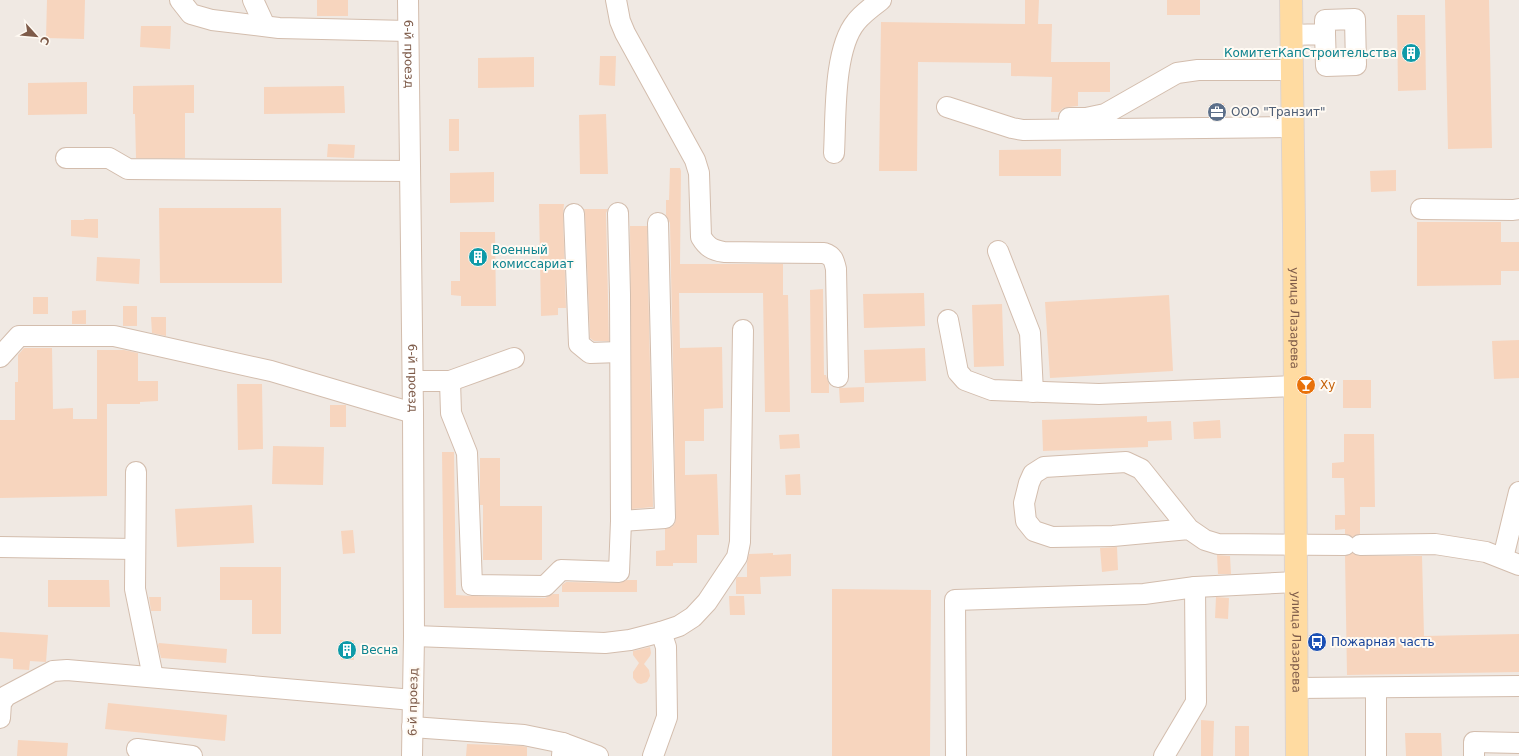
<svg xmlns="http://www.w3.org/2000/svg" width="1519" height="756" font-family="'DejaVu Sans',sans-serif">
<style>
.industrial{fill:#f0e9e3}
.building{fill:#f7d5be}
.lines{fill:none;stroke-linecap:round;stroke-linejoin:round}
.minor-casing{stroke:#d3bdad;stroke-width:22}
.major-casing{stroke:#ddd4d0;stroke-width:24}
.minor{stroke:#fff;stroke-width:20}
.major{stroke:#ffdba1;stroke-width:22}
.labels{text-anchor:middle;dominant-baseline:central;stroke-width:4;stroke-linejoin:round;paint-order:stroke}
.culture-label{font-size:12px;fill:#0d838f;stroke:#fffaf3;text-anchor:start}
.street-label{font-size:12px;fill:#7e5b49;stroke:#fffaf3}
.service-label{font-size:12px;fill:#4e5e75;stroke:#fffaf3;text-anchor:start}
.food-label{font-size:12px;fill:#c56008;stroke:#fffaf3;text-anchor:start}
.transit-label{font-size:12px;fill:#164399;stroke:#fffaf3;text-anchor:start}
</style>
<rect width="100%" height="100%" fill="#fff6ea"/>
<path class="industrial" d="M0 0H1519V756H0Z"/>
<path class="building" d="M47 0H85L84 39 46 38Z
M317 0H348V16H317Z
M1025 0H1039L1038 24H1052L1051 62H1110V92H1078V106L1069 107 1063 108 1059 112H1051L1052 77 1011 76V63L918 62 917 171H879L881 22 1025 24Z
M1167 0H1200V15H1167Z
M1445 0H1489L1492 148 1448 149Z
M1397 15H1425L1426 90 1398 91Z
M141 26H171L170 49 140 47Z
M600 56H616L615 86 599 85Z
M534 57V87L478 88V58Z
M87 82V114L28 115V83Z
M194 85V113H185V158H136L135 114H133V86Z
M344 86 345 113 264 114V87Z
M1224 103 1225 116H1210V104Z
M606 114 608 174H580L579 115Z
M449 119H459V151H449Z
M328 144 355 145 354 158 327 157Z
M1061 149V176H999V150Z
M670 168H680L681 171 680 264H783V295H788L790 412H765L763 293H679L680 348 722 347 723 408 704 409V441H685V475L717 474 719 535H697V563H673V566H656V551L665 550V529L672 527 675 523 676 518 670 223 666 215V200H669Z
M1396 170V191L1371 192 1370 171Z
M494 172V202L450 203V173Z
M539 204H564L563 214 566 308H558V315L541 316Z
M159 208H281L282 283H160Z
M584 209H608L606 213 609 341H594L590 338 585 214Z
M84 219H98V238L71 236V220H84Z
M1417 222H1501V242H1519V271H1501V285L1417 286Z
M630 226H647L653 507 632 509Z
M460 232H495L496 306H461V296L451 295V281H460Z
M97 257 140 259 139 284 96 281Z
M823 289 824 375H826L829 384V393H811L810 290Z
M924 293 925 326 864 328 863 294Z
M1169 295 1173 371 1050 378 1045 302Z
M33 297H48V314H33Z
M1002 304 1004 366 974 367 972 305Z
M123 306H137V326H123Z
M86 310V324H72V311Z
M151 317H166V336L152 333Z
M1519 340V378L1494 379 1492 341Z
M24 348H52L53 409 73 408V419H97V350H124L138 353V381H158V401L140 402V404H107V496L0 498V420H15V382H18V355Z
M925 348 926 381 865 383 864 350Z
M1343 380H1371V408H1343Z
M237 384H262L263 449 238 450Z
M864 387V402L840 403 839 388Z
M330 405H346V427H330Z
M1147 416V422L1171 421 1172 440 1148 441V447L1043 451 1042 420Z
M1220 420 1221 438 1194 439 1193 422Z
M799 434 800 448 780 449 779 435Z
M1344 434H1374L1375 507H1360V534L1352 537 1345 534V529L1335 530V515H1345L1344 478H1332V463L1344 462Z
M273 446 324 447 323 485 272 484Z
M442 452H454L456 595 472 596 545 598 553 594H559V607L444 608Z
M480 458H500V506H542V560H483V505H480Z
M800 474 801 495H786L785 475Z
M252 505 254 543 177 547 175 509Z
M353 530 355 553 343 554 341 531Z
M1117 547 1118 570 1102 572 1100 548Z
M773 553V555L791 554V576L760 577 761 594H736V579L737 577H747V563L749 554Z
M1352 553 1360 556H1422L1424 636 1519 634V672L1347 675 1345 556Z
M1217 555 1230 556 1231 574H1218Z
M220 567H281V634H252V600H220Z
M48 580H109L110 607H48Z
M627 580H637V592H562V585L566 582 619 583Z
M832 589 931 590 930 756H832Z
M729 596H744L745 615H730Z
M149 597H161V611H151Z
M1216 597 1229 598 1228 619 1215 618Z
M0 632 48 635 46 662 30 661 29 670 13 669V659L0 658Z
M340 640H354V660H341Z
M159 643 227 649 226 663 161 658 158 645Z
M650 647 651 653 650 656 644 664 649 670 650 676 647 682 641 684 637 683 633 678V672L639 663 633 655V651Z
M108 703 227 715 225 741 105 729Z
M1201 720 1214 721 1213 756H1201Z
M1235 726H1249V756H1235Z
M1405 733H1441L1442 756H1406Z
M18 740 68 743 67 756H17Z
M467 744 522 746 527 747V756H466Z"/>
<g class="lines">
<defs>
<g id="minor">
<path d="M180 0 191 14 212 20 279 28 408 31"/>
<path d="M253 0 265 26"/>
<path id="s1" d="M408 0 413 413 414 636 412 756"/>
<path d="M616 0 620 21 625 33 695 160 699 173 701 237C707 247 712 250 724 252L824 253C833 256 834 260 836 269L838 377"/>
<path d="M1291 35 1325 34V20L1355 19 1356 65 1326 66 1325 34"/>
<path d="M947 107 1012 128 1023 130 1292 127"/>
<path d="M1069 118H1086L1105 114 1177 73 1198 70H1292"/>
<path d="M834 153C836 118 833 50 856 22 862 14 873 6 881 0"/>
<path d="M66 158H109L128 169 410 171"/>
<path d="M1421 209 1513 210 1519 209"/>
<path d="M574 214 579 344 590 353 620 352"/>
<path d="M998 251 1030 333 1033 392"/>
<path d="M948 320 958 372 965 380 992 390 1099 394 1295 386"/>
<path d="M0 357 19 336H114L271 371 413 413"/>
<path d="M413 381H450L451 413 467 453 472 585 545 586 561 570 619 572 621 521 620 294 618 213"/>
<path d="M450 381 514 358"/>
<path d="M136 472 135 589 153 677"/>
<path d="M621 521 665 518 658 223"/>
<path d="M1189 529 1141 469 1126 462 1044 467 1033 474 1029 483 1024 503 1026 521 1034 531 1052 537 1113 536 1189 529 1205 540 1218 544 1345 545"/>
<path d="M1360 545 1435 544 1486 552 1519 565"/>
<path d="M0 547 135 549"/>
<path d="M1503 558 1519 492"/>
<path d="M414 636 605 643 630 640 661 632 679 626 693 617 707 602 737 557 740 542 743 330"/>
<path d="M1297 688 1519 686"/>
<path d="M0 718 1 703 6 696 53 671 67 670 413 700"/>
<path d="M412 727 524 735 563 743 562 756"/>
<path d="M563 743 598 756"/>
<path d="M137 749 192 756"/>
<path d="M653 756 667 717 666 647 661 632"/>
<path d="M956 756 955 600 1144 594 1195 587 1296 582"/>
<path d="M1164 756 1196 702 1195 587"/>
<path d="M1376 756V688"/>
<path d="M1474 756V742L1519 743"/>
</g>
<g id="major">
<path id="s2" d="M1291 0 1294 224 1297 756"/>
</g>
</defs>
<use href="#minor" class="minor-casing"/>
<use href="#major" class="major-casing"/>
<use href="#minor" class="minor"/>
<use href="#major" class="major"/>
</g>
<defs>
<symbol id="building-disc" viewBox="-11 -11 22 22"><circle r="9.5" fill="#0f9aa8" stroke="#fffaf3"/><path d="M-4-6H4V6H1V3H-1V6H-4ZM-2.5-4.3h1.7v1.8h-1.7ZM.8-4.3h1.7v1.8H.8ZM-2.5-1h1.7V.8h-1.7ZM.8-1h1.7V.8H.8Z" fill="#fff"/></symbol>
<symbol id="office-disc" viewBox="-11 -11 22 22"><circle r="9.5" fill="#5c6f8a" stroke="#fffaf3"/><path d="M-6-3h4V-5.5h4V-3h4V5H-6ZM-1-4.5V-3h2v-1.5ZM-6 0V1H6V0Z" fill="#fff"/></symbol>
<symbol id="bar-disc" viewBox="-11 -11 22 22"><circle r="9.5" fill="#e8710a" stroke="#fffaf3"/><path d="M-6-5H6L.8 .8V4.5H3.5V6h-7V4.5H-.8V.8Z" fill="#fff"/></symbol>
<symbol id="bus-disc" viewBox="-11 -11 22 22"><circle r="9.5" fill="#1a4fb4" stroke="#fffaf3"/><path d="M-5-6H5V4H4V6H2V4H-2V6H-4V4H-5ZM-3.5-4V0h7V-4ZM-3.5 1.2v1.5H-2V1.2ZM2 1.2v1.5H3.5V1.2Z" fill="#fff"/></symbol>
</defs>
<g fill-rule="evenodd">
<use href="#building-disc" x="1400" y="42" width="22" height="22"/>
<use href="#office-disc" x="1206" y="101" width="22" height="22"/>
<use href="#building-disc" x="467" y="246" width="22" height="22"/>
<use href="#bar-disc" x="1295" y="374" width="22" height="22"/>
<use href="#bus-disc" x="1306" y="631" width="22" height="22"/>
<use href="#building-disc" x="336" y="639" width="22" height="22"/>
</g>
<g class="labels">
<g class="culture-label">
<text x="1397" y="53" text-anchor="end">КомитетКапСтроительства</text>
<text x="492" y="250">Военный<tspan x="492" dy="14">комиссариат</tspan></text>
<text x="361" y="650">Весна</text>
</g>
<g class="street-label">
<text stroke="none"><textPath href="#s1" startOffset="54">6-й проезд</textPath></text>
<text stroke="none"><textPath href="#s2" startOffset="318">улица Лазарева</textPath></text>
<text stroke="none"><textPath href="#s1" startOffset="378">6-й проезд</textPath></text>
<text stroke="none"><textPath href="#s2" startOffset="642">улица Лазарева</textPath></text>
<text transform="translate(413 702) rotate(-89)">6-й проезд</text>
</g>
<g class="service-label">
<text x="1231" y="112">ООО "Транзит"</text>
</g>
<g class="food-label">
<text x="1320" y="385">Xy</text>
</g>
<g class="transit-label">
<text x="1331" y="642">Пожарная часть</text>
</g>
</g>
<g transform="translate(36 36) rotate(117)" stroke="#fffaf3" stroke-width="3" paint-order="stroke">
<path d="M0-3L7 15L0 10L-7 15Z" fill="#7e5b49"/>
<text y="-6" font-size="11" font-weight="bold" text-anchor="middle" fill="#7e5b49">С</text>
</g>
</svg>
